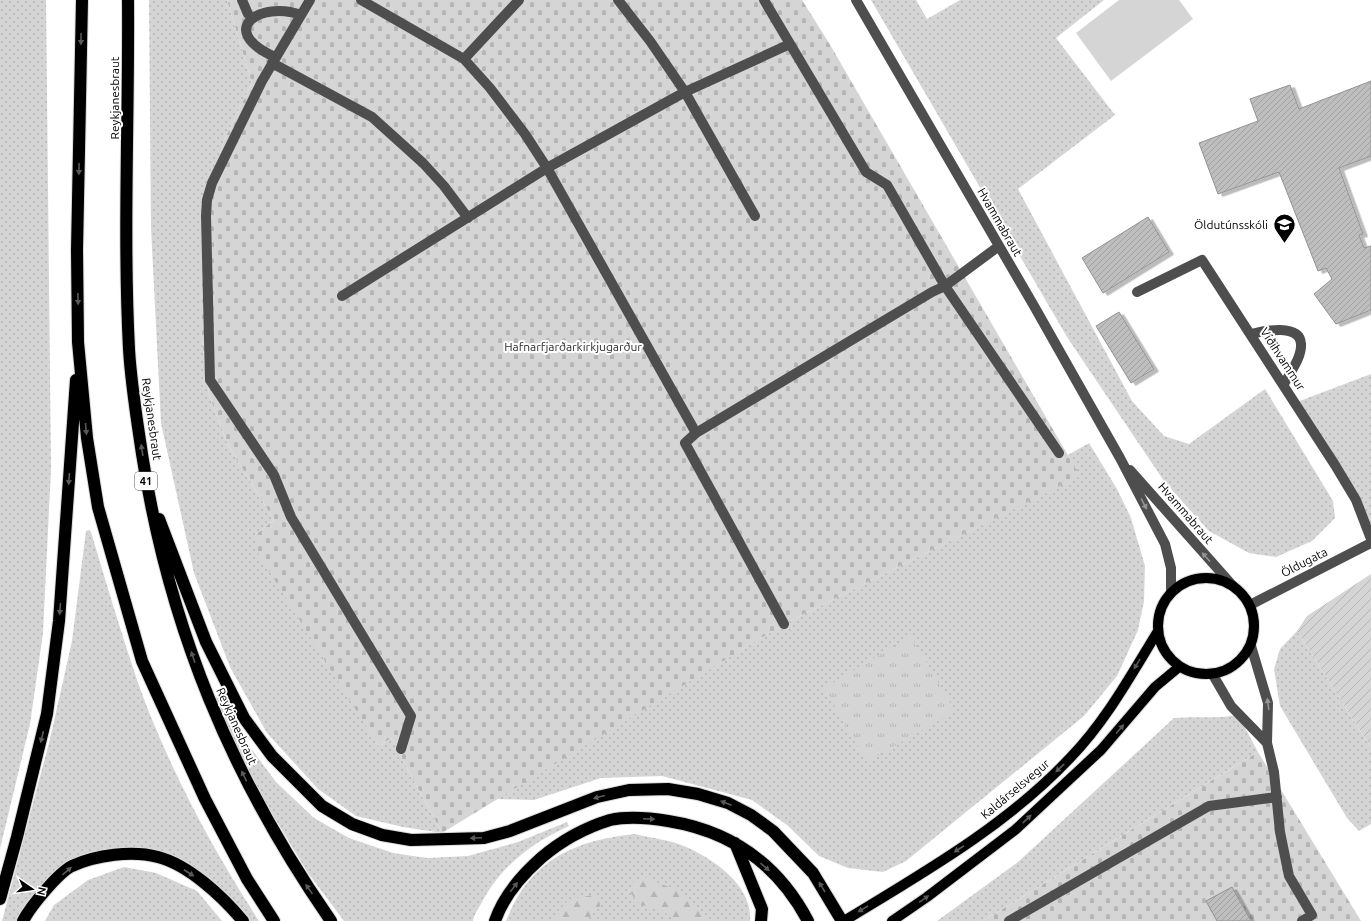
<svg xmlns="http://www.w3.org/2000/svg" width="1371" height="921" font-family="Ubuntu,sans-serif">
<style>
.grass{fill:url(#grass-dots)}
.forest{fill:url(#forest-firs)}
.cemetery{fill:url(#cemetery-stones)}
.park{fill:url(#park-tufts)}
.garden{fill:url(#garden-furrows)}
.pitch{fill:#d5d5d5}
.building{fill:url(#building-hatch);stroke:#929292;filter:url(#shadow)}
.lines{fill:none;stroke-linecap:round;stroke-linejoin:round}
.major-casing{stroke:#dbdbdb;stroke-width:12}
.highway-casing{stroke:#dbdbdb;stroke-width:14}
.minor{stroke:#4e4e4e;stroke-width:10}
.major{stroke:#000;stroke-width:10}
.highway{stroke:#000;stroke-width:12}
.oneway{fill:#595959}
.oneway2{fill:#959595}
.labels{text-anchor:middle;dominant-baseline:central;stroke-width:4;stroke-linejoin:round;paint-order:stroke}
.shield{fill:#fff;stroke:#4c4c4c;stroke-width:1}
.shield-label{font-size:11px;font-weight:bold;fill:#000}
.street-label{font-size:12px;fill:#000;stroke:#fff}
.poi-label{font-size:12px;fill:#000;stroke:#fff;text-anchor:end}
.park-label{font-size:12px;fill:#2c2c2c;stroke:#fff}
</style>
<defs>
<pattern id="grass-dots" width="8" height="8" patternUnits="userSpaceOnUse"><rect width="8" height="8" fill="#d5d5d5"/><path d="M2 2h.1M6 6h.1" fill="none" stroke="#b5b5b5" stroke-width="1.8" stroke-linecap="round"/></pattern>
<pattern id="forest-firs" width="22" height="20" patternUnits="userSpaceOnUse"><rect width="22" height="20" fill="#d5d5d5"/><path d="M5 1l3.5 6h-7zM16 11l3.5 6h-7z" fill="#b5b5b5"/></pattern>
<pattern id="cemetery-stones" width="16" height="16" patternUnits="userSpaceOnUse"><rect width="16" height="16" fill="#d5d5d5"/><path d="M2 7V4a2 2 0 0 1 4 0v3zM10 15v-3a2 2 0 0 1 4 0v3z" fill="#b5b5b5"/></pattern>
<pattern id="park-tufts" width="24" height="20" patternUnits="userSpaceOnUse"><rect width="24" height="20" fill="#d5d5d5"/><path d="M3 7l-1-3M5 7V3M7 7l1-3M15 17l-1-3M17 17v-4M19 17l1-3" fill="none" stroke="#b5b5b5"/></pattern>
<pattern id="garden-furrows" width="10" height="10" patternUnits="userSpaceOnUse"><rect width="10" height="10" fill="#d5d5d5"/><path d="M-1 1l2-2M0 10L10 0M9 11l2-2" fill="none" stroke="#b5b5b5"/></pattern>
<pattern id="building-hatch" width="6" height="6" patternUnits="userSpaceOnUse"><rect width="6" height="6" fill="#bebebe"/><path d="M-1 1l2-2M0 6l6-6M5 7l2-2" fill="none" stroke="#a2a2a2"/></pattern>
<filter id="shadow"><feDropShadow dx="4.5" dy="2.5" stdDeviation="0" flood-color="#0004"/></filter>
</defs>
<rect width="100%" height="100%" fill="#fff"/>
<path class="grass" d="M0 0H46L51 469 43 633 30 724 0 849Z
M149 0H227L252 83 224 140 201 221V332L209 395 228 445 274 520 255 535 379 747 391 738 442 833 403 827 356 816 318 789 267 733 230 667 194 573 161 423 151 228Z
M871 0H916L927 19 960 0H1104L1056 38 1115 115 1018 189 1132 401 1164 436 1189 444 1265 389 1333 501 1335 518 1312 541 1276 557 1249 553 1209 531 1164 481 1067 337Z
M1371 374V525L1297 402Z
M1089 443 1117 489 1131 518 1145 566 1144 601 1138 630 1117 676 1084 716 906 861 883 872 848 868 819 856 787 825 752 800 662 776 601 778 534 800 495 799 784 624 1079 476 1068 455Z
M89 530 91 532C106 582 121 633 138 683 168 766 211 847 259 921H248L227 896 189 865 165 853 137 847 110 849 75 860 18 921H2L50 739 72 641 86 531Z
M1297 631 1371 748V824L1359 831 1347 818 1280 706 1274 669 1280 649Z
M217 696 221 697 244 739 276 782 314 818 349 838 393 853 427 858 468 856 518 842 567 822 569 826C533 842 501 866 482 902 479 908 474 914 473 921H344L308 873 259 792 214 700Z
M1238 715 1258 752 983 921H937L1018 862 1174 718C1196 716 1216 719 1238 715Z
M635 834C651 838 671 840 686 847 714 859 753 886 750 921H506C529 861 574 840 635 834Z
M124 867 156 873 197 891 222 921H45L54 905 88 880Z"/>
<path class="forest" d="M644 877 674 889 708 917 709 921H675L664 912 639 904 630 892 634 881Z
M592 895 599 899 600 906 586 921H550L568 900Z"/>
<path class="cemetery" d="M227 0H802L829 43 1080 476 784 624 442 833 391 738 379 747 257 552 255 535 274 520 228 445 209 395 201 332V221L224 140 252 83Z
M1258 752 1361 921H983Z"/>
<path class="park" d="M911 636 955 711 867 762 824 688Z"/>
<path class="garden" d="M1371 574V748L1297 631 1307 616Z"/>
<path class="pitch" d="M1119 0H1179L1193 19 1111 81 1076 33Z"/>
<path class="building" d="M1371 81V156L1339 168 1363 234 1359 235 1364 248 1371 246V310L1336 324 1314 294 1332 279 1326 268 1318 271 1279 172 1218 194 1199 143 1258 121 1250 99 1290 85 1299 109Z
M1148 217 1169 252 1103 293 1082 258Z
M1119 312 1154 369 1131 383 1096 326Z
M1232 887 1251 921H1217L1206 901Z"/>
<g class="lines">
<defs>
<path id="major" d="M1158 626a48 48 0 1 1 96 0a48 48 0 1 1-96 0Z
M844 921C923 873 1006 826 1070 758 1106 721 1131 675 1158 631
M892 921 927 897 1015 830 1101 750 1155 687 1179 667"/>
<path id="highway" d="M82 0 77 250 78 342 87 438 98 507 142 661 205 799 247 879 274 921
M128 0C129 116 123 233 129 349 131 384 137 420 142 454 169 628 231 777 331 921
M159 519 206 642 244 718 272 756 322 806 352 824 382 835 411 840 449 839 484 838 510 831 597 797 629 790 668 789 698 794 728 803 751 815 773 831 813 873 842 921
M735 843 762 909 761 921
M0 899 17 837 47 714 59 621 76 380
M23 921C30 907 58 873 72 866 96 855 132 850 158 857 189 865 223 897 243 921
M495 921C503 897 523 874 541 858 562 840 584 828 610 820 628 816 650 818 668 821 731 831 778 864 808 921"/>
</defs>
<use href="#major" class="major-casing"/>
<use href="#highway" class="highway-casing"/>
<path class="minor" d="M242 0 248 14
M310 0 262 81 212 183 207 200 206 216 210 380 274 475 291 517 411 716 401 749
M361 0 464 59 490 88 525 134 547 168 696 433 685 443 784 624
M618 0 650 41 685 92 755 216
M764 0 866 172 887 185 945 286 1059 453
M856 0 1034 306 1120 458 1165 544 1171 568V593
M275 57C215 30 261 0 301 15
M464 59 519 0
M272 63 372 117 423 163 444 186 468 218
M1137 292 1202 260 1335 465 1356 500 1371 539
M342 296 547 168 685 92 790 44
M1251 334C1263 331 1300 323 1301 344 1302 357 1290 373 1284 384
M696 433 932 292 945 286 999 246
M1130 470 1233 586
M1250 605 1371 543
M1251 646 1268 703 1267 743 1274 772 1280 832 1289 876 1312 915 1302 921
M1213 675 1231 706 1267 743
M1009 921 1209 806 1277 797"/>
<use href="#major" class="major"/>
<use href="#highway" class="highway"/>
</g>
<defs><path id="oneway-solid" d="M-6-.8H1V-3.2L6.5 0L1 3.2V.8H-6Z"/></defs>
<g class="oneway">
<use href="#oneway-solid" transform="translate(81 39) rotate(91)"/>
<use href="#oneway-solid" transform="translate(79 169) rotate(91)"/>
<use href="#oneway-solid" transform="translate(78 299) rotate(89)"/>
<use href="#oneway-solid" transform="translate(86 429) rotate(85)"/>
<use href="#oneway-solid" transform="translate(142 450) rotate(-99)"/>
<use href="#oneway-solid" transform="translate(69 479) rotate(94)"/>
<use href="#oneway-solid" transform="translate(60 609) rotate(94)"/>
<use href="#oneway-solid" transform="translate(193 657) rotate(-109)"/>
<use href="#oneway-solid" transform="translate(1137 664) rotate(122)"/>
<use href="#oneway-solid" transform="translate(1120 729) rotate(-49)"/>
<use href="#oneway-solid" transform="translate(42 737) rotate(104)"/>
<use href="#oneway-solid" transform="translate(1060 768) rotate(137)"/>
<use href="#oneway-solid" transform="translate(244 776) rotate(-116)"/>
<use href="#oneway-solid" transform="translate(599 797) rotate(165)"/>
<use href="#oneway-solid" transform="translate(726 803) rotate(-159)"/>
<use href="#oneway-solid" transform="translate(649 819) rotate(2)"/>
<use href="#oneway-solid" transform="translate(1027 819) rotate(-43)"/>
<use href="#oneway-solid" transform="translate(476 838) rotate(177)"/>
<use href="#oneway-solid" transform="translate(959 849) rotate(147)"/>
<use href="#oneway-solid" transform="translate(765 867) rotate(41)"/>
<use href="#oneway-solid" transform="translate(67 871) rotate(-40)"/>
<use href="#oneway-solid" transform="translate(189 873) rotate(33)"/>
<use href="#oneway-solid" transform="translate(514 887) rotate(-53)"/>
<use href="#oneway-solid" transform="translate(822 887) rotate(-121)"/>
<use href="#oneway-solid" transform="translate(309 889) rotate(-125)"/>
<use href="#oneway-solid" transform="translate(924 899) rotate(-35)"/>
<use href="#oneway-solid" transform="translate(863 909) rotate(149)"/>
</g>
<g class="oneway2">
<use href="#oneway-solid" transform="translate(1144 504) rotate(62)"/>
<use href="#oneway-solid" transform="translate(1206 557) rotate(-132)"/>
<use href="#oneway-solid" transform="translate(1268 704) rotate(-98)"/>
</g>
<defs>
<symbol id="school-pin" viewBox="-11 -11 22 30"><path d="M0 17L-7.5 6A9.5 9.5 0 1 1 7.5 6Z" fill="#000" stroke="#fff"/><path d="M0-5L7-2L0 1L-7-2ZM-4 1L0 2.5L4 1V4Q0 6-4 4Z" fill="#fff"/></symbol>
</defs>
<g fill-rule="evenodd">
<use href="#school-pin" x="1272" y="212" width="25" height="34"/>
</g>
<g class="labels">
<rect class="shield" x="135" y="472" width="22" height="18" rx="3"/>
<g class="shield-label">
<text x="146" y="481">41</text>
</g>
<g class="street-label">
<text transform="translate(114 98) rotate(-90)">Reykjanesbraut</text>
<text transform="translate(1000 222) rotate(60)">Hvammabraut</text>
<text transform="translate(1283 359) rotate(57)">Víðihvammur</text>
<text transform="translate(152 419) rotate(82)">Reykjanesbraut</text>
<text transform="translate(1186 513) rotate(49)">Hvammabraut</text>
<text transform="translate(1304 562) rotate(-27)">Öldugata</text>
<text transform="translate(237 726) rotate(66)">Reykjanesbraut</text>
<text transform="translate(1015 789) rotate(-40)">Kaldárselsvegur</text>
</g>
<g class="poi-label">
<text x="1268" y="224">Öldutúnsskóli</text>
</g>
<g class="park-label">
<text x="573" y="346">Hafnarfjarðarkirkjugarður</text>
</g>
</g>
<g transform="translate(32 889) rotate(103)" stroke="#ffffff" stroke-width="3" paint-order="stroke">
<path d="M0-3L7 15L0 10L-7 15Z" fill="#000000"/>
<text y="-6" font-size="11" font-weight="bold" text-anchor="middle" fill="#000000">N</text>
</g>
</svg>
